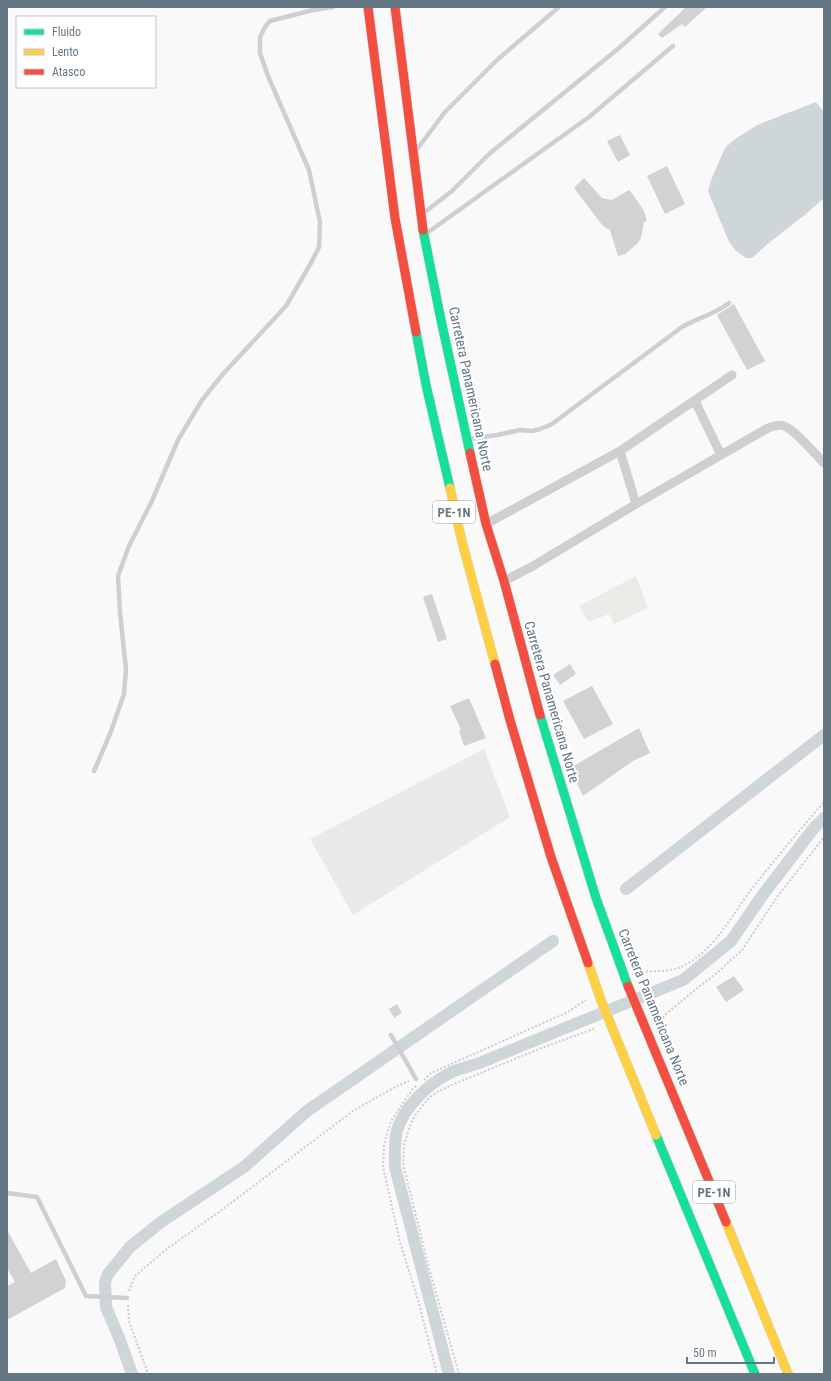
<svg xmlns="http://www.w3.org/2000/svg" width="831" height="1381" font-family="'Roboto Condensed',sans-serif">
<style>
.built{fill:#e8e9e9}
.green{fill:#e8ebe6}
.water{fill:#ced6d9}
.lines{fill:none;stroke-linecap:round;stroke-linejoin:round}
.canal{stroke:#ced6d9;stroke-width:12}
.building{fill:#d0d2d3}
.fast-casing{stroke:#d5d6d6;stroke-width:10}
.slow-casing{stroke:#d5d6d6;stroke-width:10}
.jam-casing{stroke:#d5d6d6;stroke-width:10}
.path{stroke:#cbcccd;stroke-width:2;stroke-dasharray:2 2;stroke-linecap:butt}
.lane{stroke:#cecfd0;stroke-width:4.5}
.street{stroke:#cecfd0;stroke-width:9}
.fast{stroke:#16e098;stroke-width:9}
.slow{stroke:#ffcf43;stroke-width:9}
.jam{stroke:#f24e42;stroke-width:9}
.labels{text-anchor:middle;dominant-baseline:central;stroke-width:4;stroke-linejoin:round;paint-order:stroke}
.shield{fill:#fff;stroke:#939fa8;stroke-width:1}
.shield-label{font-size:13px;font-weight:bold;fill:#657683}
.street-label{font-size:14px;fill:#657683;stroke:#fff}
</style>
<rect width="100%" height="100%" fill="#f9f9f9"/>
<path class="built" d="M484 749 510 817 353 915 310 839Z"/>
<path class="green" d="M636 576 648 608 614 624 609 614 589 622 579 606Z"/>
<path class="water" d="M816 102 824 112V198L806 214 770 242 752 258H746L736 251 729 242 708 191 711 180 725 148 735 139 757 125Z"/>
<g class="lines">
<path class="canal" d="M626 889 824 735
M132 1374 120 1340 106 1307 105 1282 108 1274 130 1247 161 1222 244 1167 307 1111 553 941
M449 1374 395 1167C395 1155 394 1142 397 1130 405 1106 428 1084 450 1073 460 1068 472 1066 482 1062L683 980 731 941 762 896 813 829 824 818"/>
</g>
<path class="building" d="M686 7H707L685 27 682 24 662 38 658 34Z
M620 135 630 155 618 162 607 141Z
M667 166 685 204 665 214 647 176Z
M584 178 602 198 612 200 629 190 632 193 644 211 647 221 644 222 641 238 638 243 625 254 618 256 610 230 603 226 574 188Z
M734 304 765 361 747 370 717 315Z
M432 594 447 639 438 642 423 597Z
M570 664 576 674 560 685 553 675Z
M592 686 613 724 584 739 563 701Z
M469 698 486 738 464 746 459 731 461 730 450 706Z
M639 728 650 753 633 761 583 796 570 768Z
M734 976 744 990 726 1002 716 987Z
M397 1004 402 1013 394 1018 389 1009Z
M7 1230 31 1273 56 1259 66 1281 65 1288 7 1320V1286L15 1282 7 1268Z"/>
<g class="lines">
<defs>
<path id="fast" d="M423 230 441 320 470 453
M416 332 426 385 450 488
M540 715 596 898 628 986
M656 1135 755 1374"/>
<path id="slow" d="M450 488 462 542 495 664
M588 963 602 1003 656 1135
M726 1222 788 1374"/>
<path id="jam" d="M368 7 395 218 416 332
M395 7 423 230
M470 453 486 524 504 581 540 715
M495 664 510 720 551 857 588 963
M628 986 726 1222"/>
</defs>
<use href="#fast" class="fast-casing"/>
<use href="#slow" class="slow-casing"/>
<use href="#jam" class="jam-casing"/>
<path class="path" d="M638 972C651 971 665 972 678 968 714 954 731 915 754 886 776 858 800 830 824 802
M658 1024 666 1014 695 990 718 972 742 950 777 897 824 837
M424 1080 431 1073 568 1012 586 1000
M416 1086 412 1090 391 1121 384 1144 383 1167 400 1242 418 1300 437 1374
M129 1291 135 1276 168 1248 219 1212 353 1111 397 1086 409 1081
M128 1305 129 1321 148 1374
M459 1374 429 1268 403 1164 404 1146 409 1128 414 1117 423 1105 430 1097 437 1092 454 1084 539 1049 596 1028"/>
<path class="lane" d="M418 148 445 112 497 60 559 7
M425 212 452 191 489 154 619 48 665 7
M427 233 589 117 673 46
M470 439 497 435 520 430 532 431 540 429 552 424 682 327C698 318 715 314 729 303
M94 771 110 734 124 694 126 669 120 613 118 576 129 546 151 503 178 440 202 400 223 374 286 306 311 263 319 247 320 222 309 170 268 76 260 53V37L265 27 270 21 313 10 333 7
M391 1035 416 1079
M7 1193 37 1197 86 1296 127 1298"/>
<path class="street" d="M695 401 721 455
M620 451 636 504
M486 524 620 451 732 375
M504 581 533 566 636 504 768 428C774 426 778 424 784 426 794 429 815 454 824 463"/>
<use href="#fast" class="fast"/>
<use href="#slow" class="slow"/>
<use href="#jam" class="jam"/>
</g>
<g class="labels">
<g class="shield">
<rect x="433" y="501" width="42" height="22" rx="3"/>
<rect x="693" y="1181" width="42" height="22" rx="3"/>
</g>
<g class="shield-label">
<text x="454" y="512">PE-1N</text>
<text x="714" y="1192">PE-1N</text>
</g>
<g class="street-label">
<text transform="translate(471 389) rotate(78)">Carretera Panamericana Norte</text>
<text transform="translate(552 702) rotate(74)">Carretera Panamericana Norte</text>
<text transform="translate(654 1007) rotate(68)">Carretera Panamericana Norte</text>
</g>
</g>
<rect width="831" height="1381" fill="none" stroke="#657683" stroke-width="16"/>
<rect x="16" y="16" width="140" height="72" fill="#ffffff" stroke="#c1c8cd"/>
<rect x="24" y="29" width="20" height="6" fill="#16e098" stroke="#c1c8cd"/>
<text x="52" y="36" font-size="12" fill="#657683">Fluido</text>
<rect x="24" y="49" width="20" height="6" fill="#ffcf43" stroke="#c1c8cd"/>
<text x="52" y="56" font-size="12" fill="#657683">Lento</text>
<rect x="24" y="69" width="20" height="6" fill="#f24e42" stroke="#c1c8cd"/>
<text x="52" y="76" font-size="12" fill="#657683">Atasco</text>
<path d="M687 1357v6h87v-6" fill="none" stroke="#657683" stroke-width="2"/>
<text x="693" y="1357" font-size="12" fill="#657683" stroke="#ffffff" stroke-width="3" paint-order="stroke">50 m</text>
</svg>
